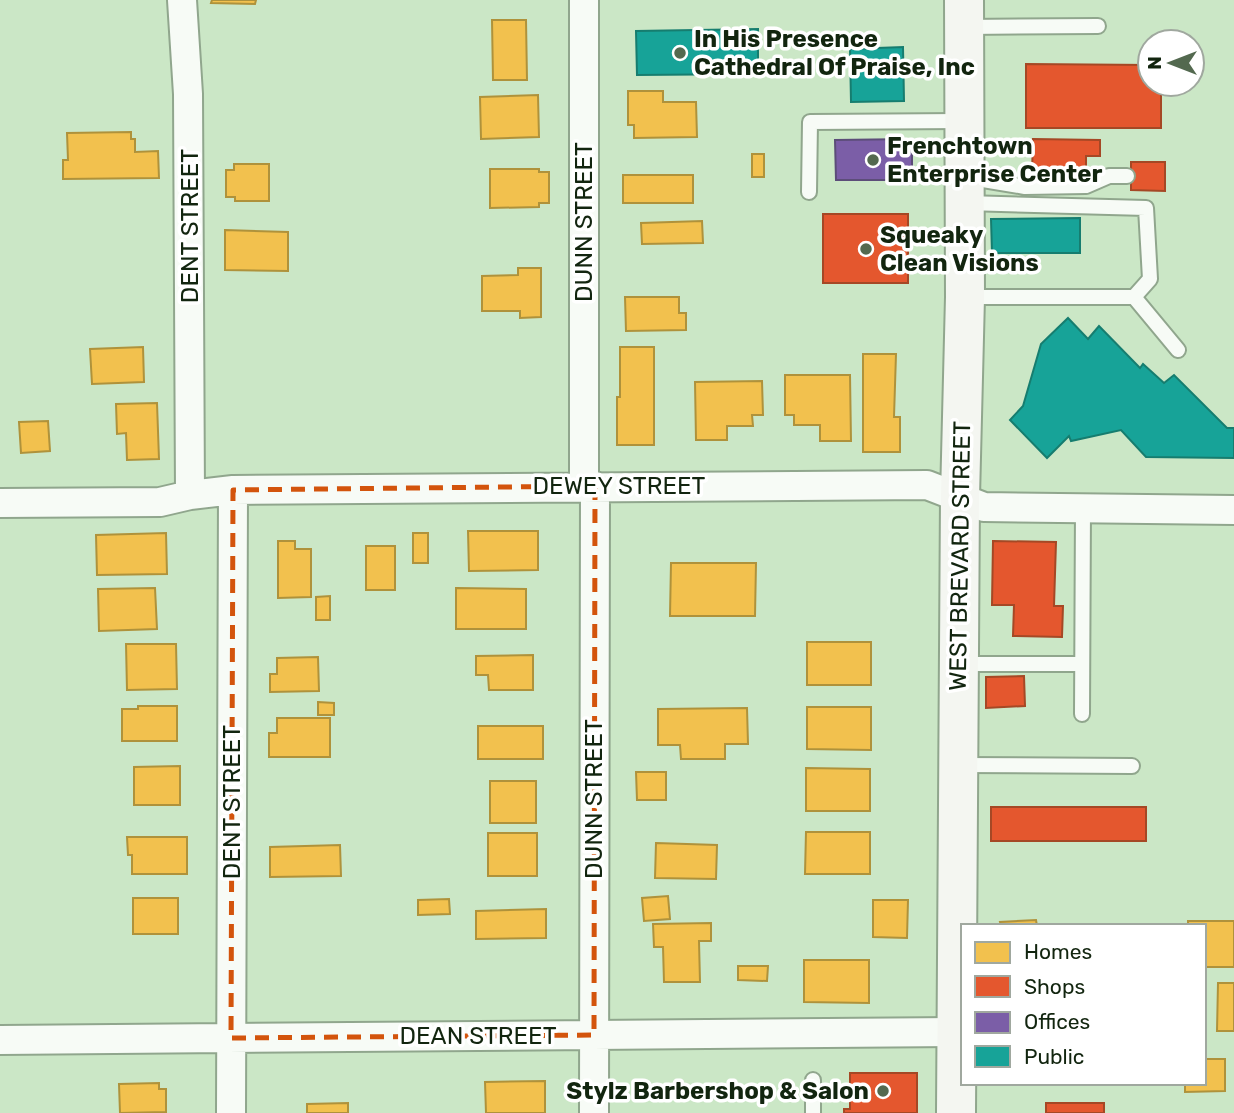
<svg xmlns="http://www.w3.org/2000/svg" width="1234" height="1113" font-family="Rubik,sans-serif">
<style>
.homes{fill:#f2c14e;stroke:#af923b;stroke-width:2}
.shops{fill:#e4572e;stroke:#a54825;stroke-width:2}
.offices{fill:#7b5ea7;stroke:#5c4d79;stroke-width:2}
.public{fill:#17a398;stroke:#167d6f;stroke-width:2}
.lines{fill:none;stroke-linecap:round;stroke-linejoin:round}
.lane-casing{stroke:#90a68d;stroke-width:18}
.street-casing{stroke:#90a68d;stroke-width:32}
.secondary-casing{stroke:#90a68d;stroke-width:42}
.lane{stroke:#f7fbf6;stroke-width:14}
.street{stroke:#f7fbf6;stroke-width:28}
.secondary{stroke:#f4f6f1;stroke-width:38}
.marked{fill:none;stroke:#d3540c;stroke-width:5;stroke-dasharray:14 9;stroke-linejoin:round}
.poi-dot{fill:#53694f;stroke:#fff;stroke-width:2.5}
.labels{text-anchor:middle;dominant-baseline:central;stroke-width:7;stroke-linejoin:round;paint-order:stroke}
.poi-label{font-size:24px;font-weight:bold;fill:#12250f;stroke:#fff;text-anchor:start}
.street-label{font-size:24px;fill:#12250f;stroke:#fff}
</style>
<rect width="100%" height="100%" fill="#cbe7c6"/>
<path class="homes" d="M212 0H256L255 4 211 3Z
M492 20H526L527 80H493Z
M628 91H663V102H696L697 137 634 138V125H628Z
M538 95 539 137 481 139 480 97Z
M131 132V139H135V152L158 151 159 178 63 179V160H68L67 133Z
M752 154H764V177H752Z
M234 164H269V201H235V197H226V170H234Z
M490 169H539V172H549V203H539V207L490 208Z
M623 175H693V203H623Z
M702 221 703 243 642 244 641 223Z
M225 230 288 232V271L225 270Z
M518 268H541V317L520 318V311H482V276L518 275Z
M625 297H679V313H686V330L626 331Z
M143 347 144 382 92 384 90 349Z
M620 347H654V445H617V397H620Z
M863 354H896L894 417H900V452H863Z
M785 375H850L851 441H820V425H794V415H785Z
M762 381 763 415H752L753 426H727V440H696L695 382Z
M157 403 159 459 127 460 126 433 117 434 116 404Z
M48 421 50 451 21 453 19 422Z
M468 531H538V570L469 571Z
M166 533 167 574 97 575 96 535Z
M413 533H428V563H413Z
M278 541H295V549H311V597L278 598Z
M366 546H395V590H366Z
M671 563H756L755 616H670Z
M155 588 157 629 99 631 98 589Z
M456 588 526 589V629H456Z
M330 596V620H316V597Z
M807 642H871V685H807Z
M126 644H176L177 689 127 690Z
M533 655V690H489L488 675H476V656Z
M318 657 319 691 270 692V674H277V658Z
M318 702 334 703V715H318Z
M138 706H177V741H122V709H138Z
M807 707H871V750L807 749Z
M747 708 748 744H725V759H681L680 745H658V709Z
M277 718H330V757H269V733H277Z
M478 726H543V759H478Z
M180 766V805H134V767Z
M806 768 870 769V811H806Z
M636 772H666V800H637Z
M490 781H536V823H490Z
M806 832H870V874H805Z
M488 833H537V876H488Z
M127 837H187V874H132V855H128Z
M656 843 717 845 716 879 655 878Z
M340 845 341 876 270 877V847Z
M668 896 670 919 644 921 642 898Z
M133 898H178V934H133Z
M449 899 450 914 418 915V900Z
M873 900H908L907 938 873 937Z
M546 909V938L476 939V911Z
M1036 920 1037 926H1001L1000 922Z
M1188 921H1234V967H1204V926H1188Z
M711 923V941H699L700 982H664L663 947H654L653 924Z
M804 960H869V1003L804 1002Z
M738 966H768L767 981 738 980Z
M1218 983H1234V1031H1217Z
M1204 1059H1225V1091L1185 1092V1083H1204Z
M545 1081V1113H486L485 1082Z
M159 1083V1089H166V1112L120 1113 119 1084Z
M348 1103V1113H307V1104Z"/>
<path class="shops" d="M1026 64 1150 65V84H1161V128H1026Z
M1033 139 1100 140V156H1086V172H1064V180H1048L1049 172H1032Z
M1131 162H1165V191L1131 190Z
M823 214H908V283H823Z
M993 541 1056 542 1054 606H1063L1062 637 1013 636 1014 605H992Z
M1024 676 1025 706 986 708V677Z
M991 807H1146V841H991Z
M850 1073H917V1113H844V1109H850Z
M1046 1103H1104V1113H1046Z"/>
<path class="offices" d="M912 139V180H836L835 140Z"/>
<path class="public" d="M758 29V74L637 75 636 31Z
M903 47 904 101 851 102 850 49Z
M1080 218V253H992L991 219Z
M1068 318 1088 339 1099 326 1140 368 1143 364 1164 383 1174 375 1227 428H1234V458L1146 457 1121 430 1071 441 1069 436 1047 458 1010 420 1023 406 1041 344Z"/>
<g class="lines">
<defs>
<path id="lane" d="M965 27 1098 26
M965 177 1025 187 1086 186 1109 176H1127
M809 192 810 122 962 121
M966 203 1146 208 1150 279 1134 297H968
M1134 297 1178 350
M960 664H1082
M1082 714 1083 508
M959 765 1132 766
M813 1113V1080"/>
<path id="street" d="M182 0 188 94 190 495
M584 0V486
M0 503 160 502 190 495 233 490 927 485 984 507 1234 510
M0 1040 956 1032
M231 1113 233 490
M594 1113 595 486"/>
<path id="secondary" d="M956 1113 960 497 965 297 964 0"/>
</defs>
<use href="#lane" class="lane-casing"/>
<use href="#street" class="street-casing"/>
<use href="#secondary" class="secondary-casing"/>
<use href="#lane" class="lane"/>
<use href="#street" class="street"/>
<use href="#secondary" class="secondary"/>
</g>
<path class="marked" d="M595 486 594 1035 231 1038 233 490Z"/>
<g class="poi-dot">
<circle cx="680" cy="53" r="7"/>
<circle cx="873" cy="160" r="7"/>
<circle cx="866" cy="249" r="7"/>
<circle cx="883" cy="1091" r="7"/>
</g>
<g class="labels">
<g class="poi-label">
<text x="694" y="39">In His Presence<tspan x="694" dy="28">Cathedral Of Praise, Inc</tspan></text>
<text x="887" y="146">Frenchtown<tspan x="887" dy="28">Enterprise Center</tspan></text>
<text x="880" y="235">Squeaky<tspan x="880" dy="28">Clean Visions</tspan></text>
<text x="869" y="1091" text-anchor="end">Stylz Barbershop &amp; Salon</text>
</g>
<g class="street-label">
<text transform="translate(584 222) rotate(-90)">DUNN STREET</text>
<text transform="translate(190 226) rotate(-90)">DENT STREET</text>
<text x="619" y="486">DEWEY STREET</text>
<text transform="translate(960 556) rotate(-89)">WEST BREVARD STREET</text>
<text transform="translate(594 799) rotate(-90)">DUNN STREET</text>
<text transform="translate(232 802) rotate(-90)">DENT STREET</text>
<text x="478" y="1036">DEAN STREET</text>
</g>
</g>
<rect x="961" y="924" width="245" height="161" fill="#ffffff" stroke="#a0a89f" stroke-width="2"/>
<rect x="975" y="942" width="35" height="21" fill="#f2c14e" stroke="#a0a89f" stroke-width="2"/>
<text x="1024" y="959" font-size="21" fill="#12250f">Homes</text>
<rect x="975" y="976" width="35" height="21" fill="#e4572e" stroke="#a0a89f" stroke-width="2"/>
<text x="1024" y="994" font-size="21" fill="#12250f">Shops</text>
<rect x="975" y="1012" width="35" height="21" fill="#7b5ea7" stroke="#a0a89f" stroke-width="2"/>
<text x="1024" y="1029" font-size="21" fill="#12250f">Offices</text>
<rect x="975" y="1046" width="35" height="21" fill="#17a398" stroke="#a0a89f" stroke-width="2"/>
<text x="1024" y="1064" font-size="21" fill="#12250f">Public</text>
<g transform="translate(1171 63) rotate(270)"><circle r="33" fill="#ffffff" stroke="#a0a89f" stroke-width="2"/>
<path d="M0-5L12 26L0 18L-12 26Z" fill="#53694f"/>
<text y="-10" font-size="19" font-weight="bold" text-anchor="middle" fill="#12250f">N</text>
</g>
</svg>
